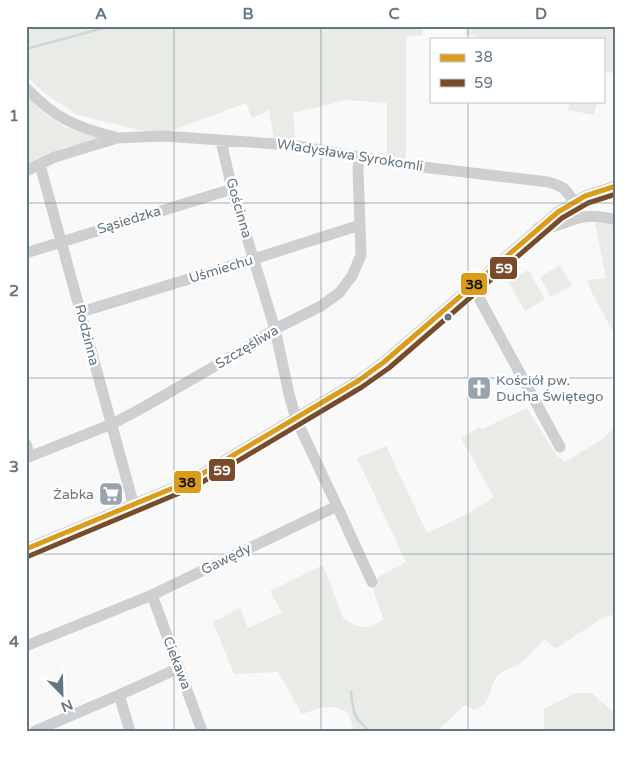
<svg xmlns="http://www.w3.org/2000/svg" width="642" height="757" font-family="'Varela Round',sans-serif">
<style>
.green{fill:#e8ebe6}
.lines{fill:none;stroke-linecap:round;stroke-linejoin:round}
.stream{stroke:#ced6d9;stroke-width:2.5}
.minor{stroke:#cecfd0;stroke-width:11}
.bus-1-casing{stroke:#fff;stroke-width:9}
.bus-2-casing{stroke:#fff;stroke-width:9}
.bus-1{stroke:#da9c1a;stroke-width:5}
.bus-2{stroke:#7a4b2a;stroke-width:5}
.grid{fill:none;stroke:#657683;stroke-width:1;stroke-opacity:0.55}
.bus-dot{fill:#657683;stroke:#fff;stroke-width:2}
.labels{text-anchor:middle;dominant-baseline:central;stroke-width:5;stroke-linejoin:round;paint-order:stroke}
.street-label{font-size:14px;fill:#657683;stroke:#fff}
.poi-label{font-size:14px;fill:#657683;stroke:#fff;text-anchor:start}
.line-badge{stroke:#fff;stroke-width:2}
.badge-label{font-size:14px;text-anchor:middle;font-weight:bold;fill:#fff}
.pale-badge-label{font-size:14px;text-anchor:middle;font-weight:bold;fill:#111}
.neatline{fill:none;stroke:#657683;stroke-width:2}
.grid-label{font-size:16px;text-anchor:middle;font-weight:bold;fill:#657683}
</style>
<rect width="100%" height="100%" fill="#f9f9f9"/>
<path class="green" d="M26 26H423V35L406 37V162L387 159V103L347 100 293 113 296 143 274 140 269 110 252 118 246 103 165 133 139 130 78 115 44 93 26 76Z
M466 26H616V73L603 72V39H478V37L466 35Z
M26 95 41 111 64 127 102 138 101 141 65 147 26 167Z
M570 101H597L594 115 568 110Z
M594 219 616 226V337L592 293 587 280 606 278Z
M560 265 572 285 551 297 540 277Z
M528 270 545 299 525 311 508 281Z
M527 408 557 456 565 462 604 438 616 425V614L604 617 555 649 545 639C537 647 528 657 519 664 511 669 500 670 495 679 488 692 491 705 474 710L465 705 437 731H354L349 714C331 702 321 708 302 714L278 672 234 674 213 622 240 608 248 628 282 613 270 591 323 565 343 618 356 626 364 627H369L384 620 373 590 378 577 406 562 357 458 386 446 427 533 469 513 494 497 461 438 480 427 482 429Z
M575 693H592L616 715V731H544V709Z"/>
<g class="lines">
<path class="stream" d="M26 49 111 26
M351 692C352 701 352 710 357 718 360 723 365 725 368 731"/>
<path class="minor" d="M26 88C55 118 75 127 115 137
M40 165 134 506
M26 171 55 157 117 138 163 136 291 145 406 165 548 182C563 186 566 189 574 202
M538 228C554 230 568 219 584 217 595 215 605 217 616 220
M26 253 232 189
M472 285 560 447
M81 312 254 259 360 225
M26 444 30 456
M26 458 112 424 144 407 241 351 275 329 321 306 339 293 352 276 361 255 358 169 359 158
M337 506 372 582
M26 549 190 481 358 381 384 362 558 212 585 196 616 186
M152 595 202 731
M26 646 152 595 337 506 296 419 289 394 275 329 232 189 221 141
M119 695 179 668
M35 731 119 695 130 731"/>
<defs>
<path id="bus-1" d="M26 549 190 481 358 381 384 362 558 212 585 196 616 186"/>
<path id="bus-2" d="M29 556 194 487 362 387 389 368 562 218 588 203 616 194"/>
</defs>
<use href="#bus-1" class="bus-1-casing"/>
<use href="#bus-2" class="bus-2-casing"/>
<use href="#bus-1" class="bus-1"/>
<use href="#bus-2" class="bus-2"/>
</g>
<path class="grid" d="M174 26V731M321 26V731M468 26V39M468 101V731M26 203H616M26 378H616M26 554H616"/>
<defs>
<symbol id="church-square" viewBox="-11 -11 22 22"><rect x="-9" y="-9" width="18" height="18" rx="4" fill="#99a4ac" stroke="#fff"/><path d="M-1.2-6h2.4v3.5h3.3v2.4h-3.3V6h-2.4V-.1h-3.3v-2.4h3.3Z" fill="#fff"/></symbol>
<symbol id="supermarket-square" viewBox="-11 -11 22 22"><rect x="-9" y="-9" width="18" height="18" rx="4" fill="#99a4ac" stroke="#fff"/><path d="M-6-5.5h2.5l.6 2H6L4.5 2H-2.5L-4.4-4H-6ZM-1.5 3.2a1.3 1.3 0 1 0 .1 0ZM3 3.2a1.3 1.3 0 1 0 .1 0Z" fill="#fff"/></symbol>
</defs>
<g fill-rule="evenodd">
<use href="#church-square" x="465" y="374" width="28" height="28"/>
<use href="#supermarket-square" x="97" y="480" width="28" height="28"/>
</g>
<circle class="bus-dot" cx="448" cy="317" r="4.5"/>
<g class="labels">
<g class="street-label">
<text transform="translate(350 155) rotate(9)">Władysława Syrokomli</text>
<text transform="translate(239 208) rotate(74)">Gościnna</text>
<text transform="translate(129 220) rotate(-17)">Sąsiedzka</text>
<text transform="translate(221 269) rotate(-17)">Uśmiechu</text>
<text transform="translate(87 335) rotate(76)">Rodzinna</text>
<text transform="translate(247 347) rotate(-31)">Szczęśliwa</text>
<text transform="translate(226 559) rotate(-26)">Gawędy</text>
<text transform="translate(177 663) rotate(69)">Ciekawa</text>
</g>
<g class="poi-label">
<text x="496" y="380">Kościół pw.<tspan x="496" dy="16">Ducha Świętego</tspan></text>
<text x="94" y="494" text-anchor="end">Żabka</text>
</g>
</g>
<g class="line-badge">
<rect x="489" y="256" width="29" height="24" rx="5" fill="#7a4b2a"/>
<rect x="460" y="272" width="28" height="24" rx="5" fill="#da9c1a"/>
<rect x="208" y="458" width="28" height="24" rx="5" fill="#7a4b2a"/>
<rect x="173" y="470" width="29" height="24" rx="5" fill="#da9c1a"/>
</g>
<g class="badge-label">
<text x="504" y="273">59</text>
<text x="222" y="475">59</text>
</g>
<g class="pale-badge-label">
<text x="474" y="289">38</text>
<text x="187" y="487">38</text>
</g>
<rect width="642" height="757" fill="none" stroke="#ffffff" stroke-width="55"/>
<rect x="430" y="38" width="175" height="65" fill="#ffffff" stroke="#c1c8cd"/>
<rect x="440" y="54" width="25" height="8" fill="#da9c1a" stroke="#c1c8cd"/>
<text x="474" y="62" font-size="15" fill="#657683">38</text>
<rect x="440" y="79" width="25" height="8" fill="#7a4b2a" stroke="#c1c8cd"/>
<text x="474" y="88" font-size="15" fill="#657683">59</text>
<g transform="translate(62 694) rotate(157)" stroke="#ffffff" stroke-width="4" paint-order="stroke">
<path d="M0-4L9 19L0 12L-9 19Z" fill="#657683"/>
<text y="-8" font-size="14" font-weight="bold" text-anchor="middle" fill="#657683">N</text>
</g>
<rect x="28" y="28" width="586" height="702" class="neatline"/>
<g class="grid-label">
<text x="101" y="19">A</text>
<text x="248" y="19">B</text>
<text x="394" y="19">C</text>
<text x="541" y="19">D</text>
<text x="14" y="121">1</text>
<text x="14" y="296">2</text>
<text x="14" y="472">3</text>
<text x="14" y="647">4</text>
</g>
</svg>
